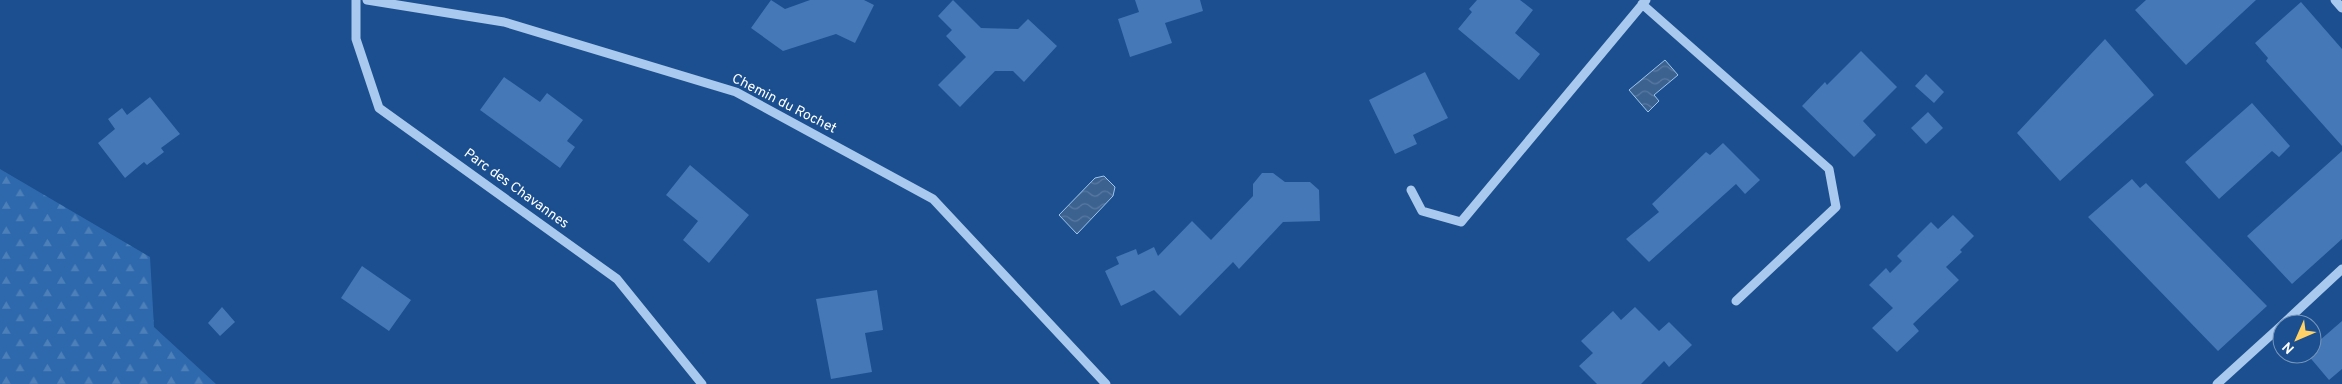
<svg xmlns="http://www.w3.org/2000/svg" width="2342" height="384" font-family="Overpass,sans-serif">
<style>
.forest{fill:url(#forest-firs)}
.water{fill:url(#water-waves);stroke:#9cc4f0}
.building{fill:#4478b7}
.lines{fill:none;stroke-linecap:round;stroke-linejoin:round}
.minor{stroke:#a9c9ee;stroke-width:9}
.labels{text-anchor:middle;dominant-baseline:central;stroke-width:4.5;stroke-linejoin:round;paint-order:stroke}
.street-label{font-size:14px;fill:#fff;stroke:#1b4f8f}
</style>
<defs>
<pattern id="forest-firs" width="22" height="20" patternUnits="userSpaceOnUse" patternTransform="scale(1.25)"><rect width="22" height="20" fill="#2e69ad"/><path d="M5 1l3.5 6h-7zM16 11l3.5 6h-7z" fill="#4d80b9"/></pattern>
<pattern id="water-waves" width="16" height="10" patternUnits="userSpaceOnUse" patternTransform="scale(1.25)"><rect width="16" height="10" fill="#3c6290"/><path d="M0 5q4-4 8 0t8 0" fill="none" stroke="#597aa1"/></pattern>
</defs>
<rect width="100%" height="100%" fill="#1b4f8f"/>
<path class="forest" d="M0 169 150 257 154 327 216 384H0Z"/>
<path class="water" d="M1665 60 1678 75 1654 95 1659 101 1648 112 1629 90Z
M1104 176 1115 187 1113 196 1077 234 1059 215 1095 178Z"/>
<path class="building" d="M771 0 785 9 810 0H864L874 5 855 43 836 34 783 51 751 28Z
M953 0 981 28 1018 29 1028 19 1057 46 1024 82 1013 71H995L960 107 938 85 966 57 946 36 952 30 938 16Z
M1135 0H1200L1203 11 1165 23 1172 43 1130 57 1118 19 1139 12Z
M1477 0H1520L1533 10 1515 33 1540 54 1519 80 1458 29 1472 12 1469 9Z
M2146 0H2256L2186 65 2135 10Z
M2301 2 2342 49V146L2266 61 2268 58 2255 43Z
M2105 39 2154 95 2060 181 2017 133Z
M1861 51 1897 87 1863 121 1876 135 1854 157 1802 106 1825 82 1827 85Z
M1425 72 1448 118 1413 135 1417 144 1395 154 1369 100Z
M1926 74 1944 92 1934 103 1915 86Z
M504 77 540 102 547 93 583 120 567 141 575 147 560 168 480 110Z
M150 97 180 134 161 148 164 152 147 165 144 162 125 178 98 143 115 129 108 119 122 108 127 115Z
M2252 103 2290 146 2279 157 2272 151 2219 199 2185 162Z
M1928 112 1943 128 1926 144 1911 128Z
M1723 143 1760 180 1745 194 1736 184 1649 262 1626 239 1659 212 1652 204 1706 152 1710 155Z
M2342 151V239L2292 284 2247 236Z
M690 165 749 215 709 263 683 240 698 221 666 195Z
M1262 173H1273L1285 182H1310L1319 190 1320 221 1283 222 1239 269 1233 262 1180 316 1154 290 1121 306 1105 271 1119 264 1116 257 1136 249 1138 255 1154 247 1158 256 1192 221 1211 240 1253 196V184Z
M2132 179 2140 188 2146 183 2267 306 2218 351 2088 217Z
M1953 215 1974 236 1960 250 1962 252 1946 267 1959 280 1913 324 1919 331 1897 352 1872 328 1893 308 1869 285 1886 268 1890 273 1902 261 1897 256 1931 222 1938 229Z
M362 266 411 300 389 331 341 298Z
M877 290 883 330 865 333 872 372 831 379 816 299Z
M222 307 235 322 220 336 208 323Z
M1635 307 1659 331 1669 322 1692 345 1669 367 1664 361 1641 384H1597L1579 366 1593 353 1581 341 1613 311 1621 320Z
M2342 321V369L2329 380 2307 354H2312V347Z"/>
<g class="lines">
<path class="minor" d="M356 0V39L379 108 617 279 702 384
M367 0 504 22 736 92 933 199 1106 384
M2335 0 2342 8
M1642 4 1829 169 1836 207 1736 301
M1411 190 1422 211 1461 222 1646 0
M2283 324 2342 269
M2217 384 2282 325"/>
</g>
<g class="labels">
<g class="street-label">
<text transform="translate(784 104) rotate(27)">Chemin du Rochet</text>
<text transform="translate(516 189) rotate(36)">Parc des Chavannes</text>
</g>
</g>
<g transform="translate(2297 339) rotate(225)"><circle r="24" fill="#1b4f8f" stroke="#7695bc"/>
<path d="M0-4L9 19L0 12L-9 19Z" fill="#ffd166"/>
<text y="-8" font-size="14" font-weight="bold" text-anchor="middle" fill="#ffffff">N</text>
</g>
</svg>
